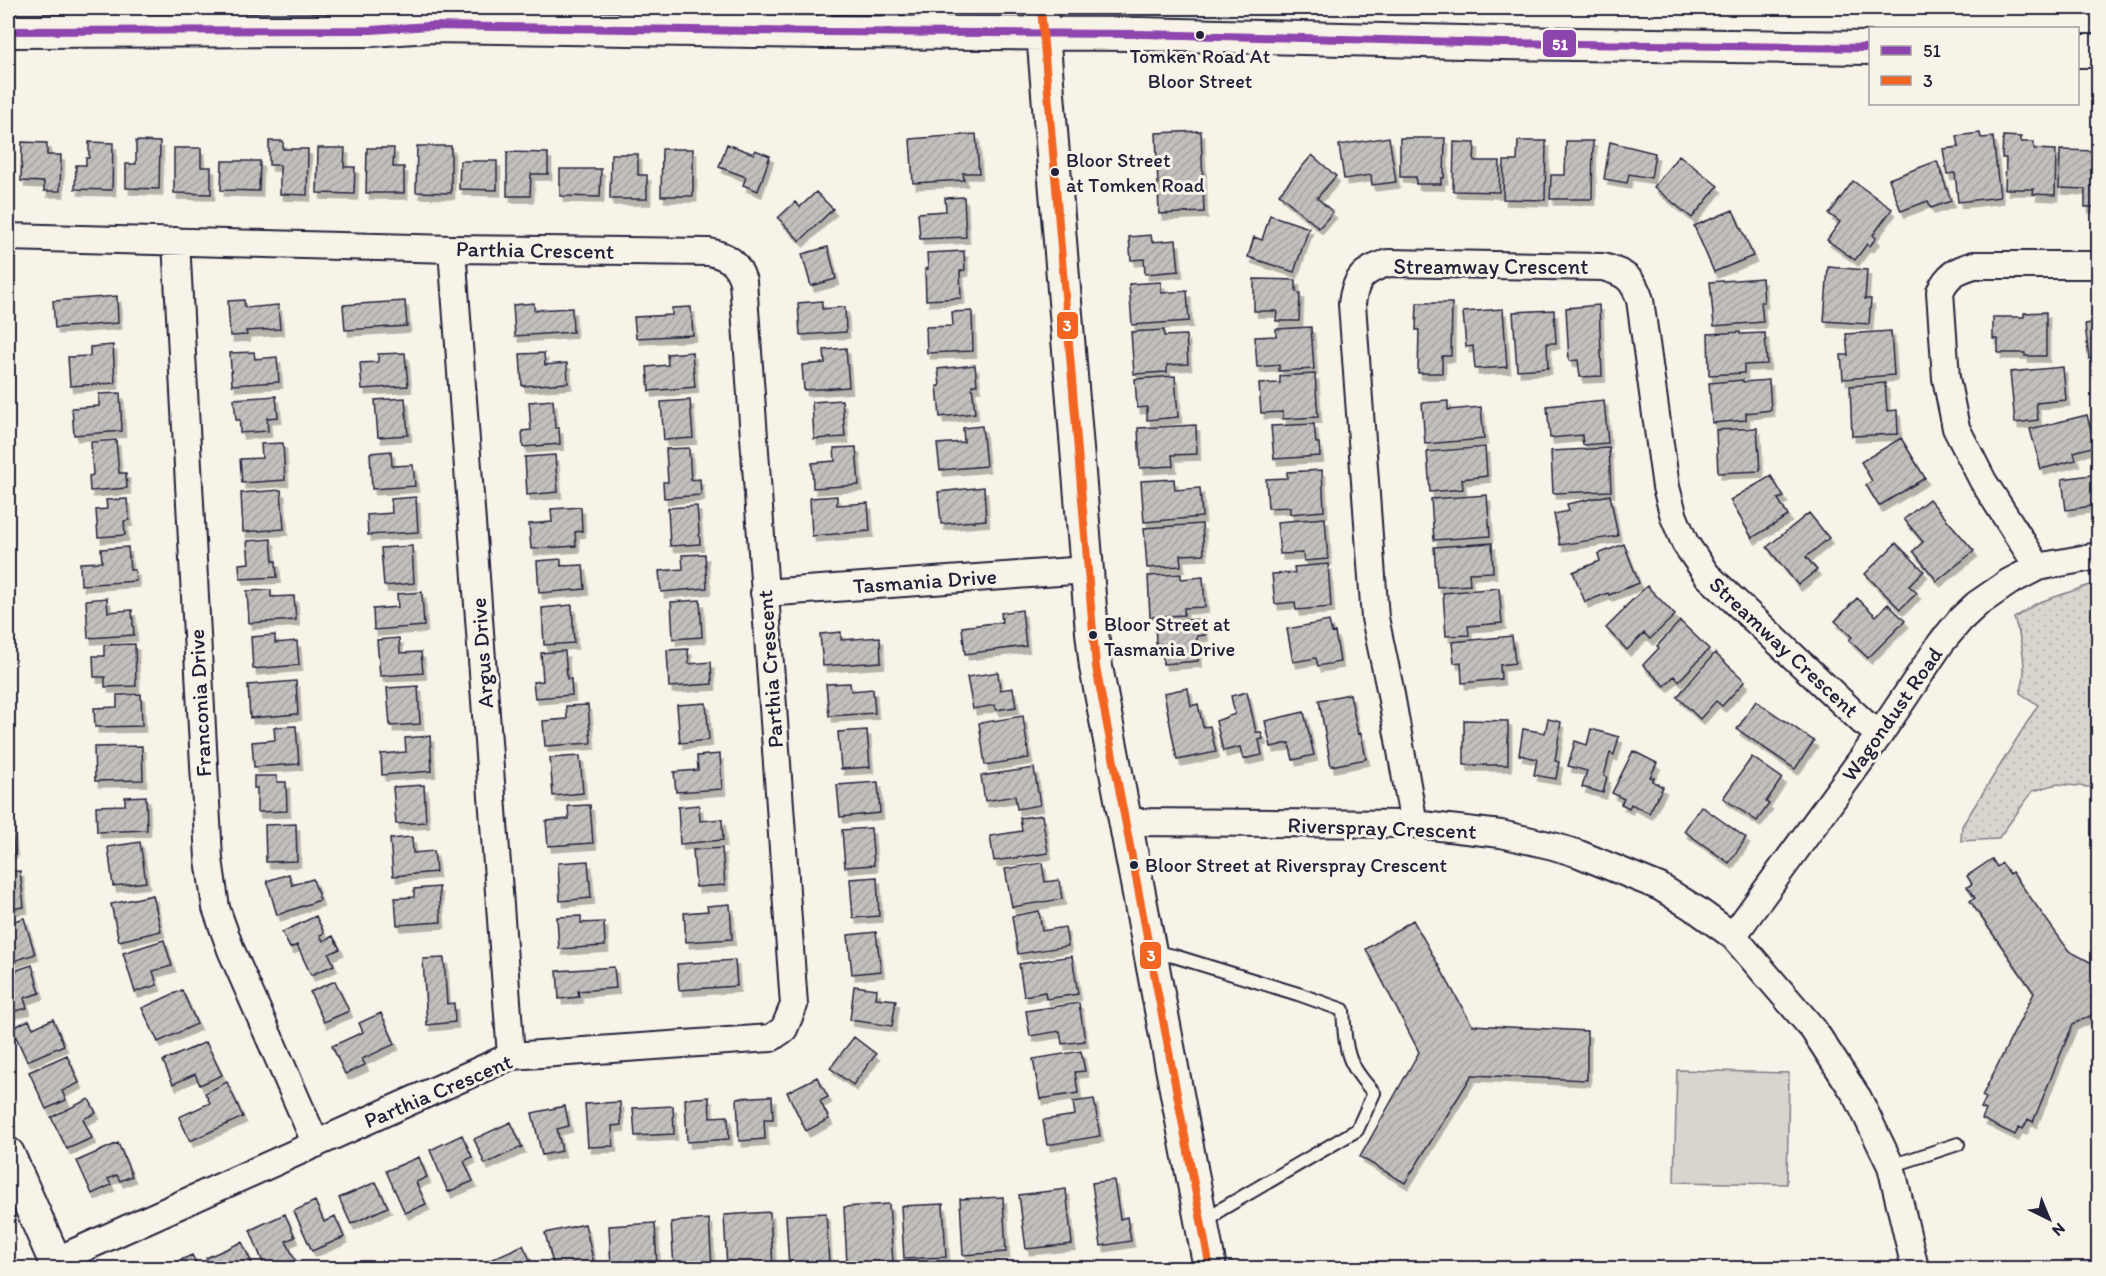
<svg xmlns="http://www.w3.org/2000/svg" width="2106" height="1276" font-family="Itim,sans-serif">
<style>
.grass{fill:url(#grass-dots);stroke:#7d7c85;stroke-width:1.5}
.green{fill:#d8d5cf;stroke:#7d7c85;stroke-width:1.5}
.building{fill:url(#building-hatch);stroke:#22223b;stroke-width:1.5;filter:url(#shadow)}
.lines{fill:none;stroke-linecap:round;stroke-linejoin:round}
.service-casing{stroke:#22223b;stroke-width:16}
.minor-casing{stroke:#22223b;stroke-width:30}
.tertiary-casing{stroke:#22223b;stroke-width:36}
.service{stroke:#f7f3e8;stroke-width:12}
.minor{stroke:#f7f3e8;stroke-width:26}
.tertiary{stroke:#f7f3e8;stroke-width:32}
.bus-1-casing{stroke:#f7f3e8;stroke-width:12}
.bus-2-casing{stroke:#f7f3e8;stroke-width:12}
.bus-1{stroke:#8e44ad;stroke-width:8}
.bus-2{stroke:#f26522;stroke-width:8}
.bus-dot{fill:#22223b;stroke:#f7f3e8;stroke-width:2}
.labels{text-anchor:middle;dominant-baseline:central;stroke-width:6;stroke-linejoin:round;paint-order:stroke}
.bus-label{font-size:20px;fill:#22223b;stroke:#f7f3e8;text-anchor:start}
.street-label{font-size:22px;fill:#22223b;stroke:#f7f3e8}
.line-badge{stroke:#f7f3e8;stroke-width:2}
.badge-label{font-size:16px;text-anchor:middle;font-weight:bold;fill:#fff}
</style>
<defs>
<pattern id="grass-dots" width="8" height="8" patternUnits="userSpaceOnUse" patternTransform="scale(1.5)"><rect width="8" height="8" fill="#d8d5cf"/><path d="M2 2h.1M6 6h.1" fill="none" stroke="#b9b7b3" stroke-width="1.8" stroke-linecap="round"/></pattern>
<pattern id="building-hatch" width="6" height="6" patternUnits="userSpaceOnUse" patternTransform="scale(1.5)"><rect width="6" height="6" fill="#c2bfbd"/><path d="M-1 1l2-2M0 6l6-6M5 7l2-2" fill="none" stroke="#a6a4a3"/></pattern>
<filter id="shadow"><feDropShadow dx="3.5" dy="6" stdDeviation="0" flood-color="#0004"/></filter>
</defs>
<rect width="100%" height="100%" fill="#f7f3e8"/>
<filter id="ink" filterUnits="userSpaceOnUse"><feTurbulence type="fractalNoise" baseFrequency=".0167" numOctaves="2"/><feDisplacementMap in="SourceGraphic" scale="12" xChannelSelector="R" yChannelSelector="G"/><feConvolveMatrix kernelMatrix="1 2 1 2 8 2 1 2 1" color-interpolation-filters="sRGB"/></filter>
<g filter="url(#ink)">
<path class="grass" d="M2090 585H2098V788L2057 784 2033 791 1998 839 1961 841 1962 826 2038 705 2020 693C2029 669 2022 641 2014 618L2037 603Z"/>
<path class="green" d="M1677 1070 1789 1073 1787 1184 1674 1182Z"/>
<path class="building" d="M1201 131 1204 212 1159 214 1156 133Z
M1980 133 1981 138 1993 137 2000 197 1958 202 1955 173 1947 174 1943 149 1959 147 1957 136Z
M976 134 979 173H963L964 180 913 183 910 139Z
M2003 136 2021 137V142H2034V149L2056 150 2055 195 2033 194 2034 189H2005L2006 158H2002Z
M1389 137 1396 182 1372 185 1371 175 1344 179 1339 145Z
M1400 138H1445L1444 178H1441V184H1416V177H1400Z
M136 141 160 142 159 189 126 188V164H136Z
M269 141H283V149H308L307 195 280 194V165H269Z
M1518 141H1546L1545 200 1503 199 1504 161H1517Z
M1566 141H1593L1592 199H1550L1551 175H1565Z
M8 142H10L9 188H8Z
M22 142 47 143V155H61L60 191H44V182L21 181Z
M89 142 113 143 112 190 75 189 76 165H86V158H89Z
M1454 142 1475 143 1474 161H1500L1499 192 1453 191Z
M1610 142 1655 153 1651 178 1629 174 1627 183 1604 179Z
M727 144 754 154 755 150 770 156 758 191 743 185 746 177 719 167Z
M417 146H451V193L416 192Z
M174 148H201V167H211V194L174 193Z
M318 148H345L344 167H355L354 194 317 193Z
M367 148H394L393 167H404V193H366Z
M662 149H693V196H661Z
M2060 150 2098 151V207H2085V189L2059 188Z
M507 152 548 153V174H531L530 196H507Z
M611 154H638V175H647V199H610Z
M1312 155 1336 176 1317 198 1333 212 1319 228 1279 194Z
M1679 155 1718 186 1692 218 1654 187Z
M222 161H260L259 191 221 190Z
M460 161H497V190L459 189Z
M1937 161 1951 201 1931 208 1928 201 1901 211 1889 179Z
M560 169H601L600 197 560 196Z
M1853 181 1892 209 1873 235 1876 238 1870 246 1867 244 1855 260 1827 240 1840 222 1829 214Z
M816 192 833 209 800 241 778 218 795 202 800 207Z
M964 197 966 237 920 239 918 213 946 211 945 198Z
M1733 210 1753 256 1714 272 1694 226Z
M1270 215 1309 228 1294 272 1248 257 1254 237 1262 240Z
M1151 235 1152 242 1176 240 1179 271 1145 274 1144 259 1131 260 1129 237Z
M828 247 836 279 811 286 802 254Z
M964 251 965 270 960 271 961 298 926 300 925 269H928L927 253Z
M1828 267 1867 270 1865 299H1871L1869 324 1824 321Z
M1762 278 1764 302H1761L1763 322 1714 326 1710 282Z
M1254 279 1296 280V292L1300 293 1299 321H1276L1277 311H1254Z
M1161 282V293L1187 291 1189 321 1132 325 1129 284Z
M117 296 118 323 55 328 53 301Z
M244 300 245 308 278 305 280 329 246 331 247 335 230 336 228 301Z
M405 301 407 326 345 330 343 305Z
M822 301V309L845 307 846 332 800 335 798 303Z
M534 303V310L572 308 573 332 515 336 513 305Z
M1417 303H1452L1451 356H1442V373H1418L1419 330H1416Z
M1599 305 1602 376 1580 377 1578 360 1569 361 1566 308Z
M691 307 693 335 636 338 634 317 672 315V308Z
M1503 309 1507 367 1475 369 1473 346 1466 347 1463 312Z
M1554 310 1556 343H1547L1548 368 1517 370 1513 312Z
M972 311 973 351 927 353 926 327 953 326 952 312Z
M2046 312V356H2025V353H1998V339H1993V317H2024V313Z
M2098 322V363V358L2089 359 2085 324Z
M1311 327 1314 369 1279 371V365L1257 367 1255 337 1276 336V329Z
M1164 330V336L1186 335 1188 364 1167 365V372L1134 374 1131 332Z
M1891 331 1894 375 1843 379 1841 355H1848L1846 334Z
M1740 332V334L1765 333 1767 364 1744 365V373L1709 375 1708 334Z
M113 345 115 383 70 386 68 357 90 356V347Z
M846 348 849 387 804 390 802 365 825 363 824 350Z
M254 352 255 359 277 357 279 382 232 385 230 353Z
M692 352 695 387 649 391 647 367 668 365 667 354Z
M405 353 408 386 362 389 360 363 378 362V354Z
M544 353 545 365 567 363 568 383 522 386 520 354Z
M975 365 977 385H972L975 413 940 417 937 386H940L938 369Z
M2063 367 2066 400 2036 403 2038 420 2015 423 2010 372Z
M1315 374 1318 417 1283 419V412L1261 413 1259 384 1280 383V376Z
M1175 376 1178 417 1147 420V407L1137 408 1135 379Z
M1743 380V382L1769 380 1771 410 1746 413V420L1712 423 1709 383Z
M1885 383 1887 411 1897 410 1898 434 1852 436 1850 386Z
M120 393 122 431 74 435 72 408 99 406V394Z
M276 396 278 417 267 418 268 431 240 433V420H236L234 399Z
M405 398 408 435 378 437 375 400Z
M553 400 555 428H559L560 444 523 447 522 431 531 430 529 402Z
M690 400 693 438 664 440 661 402Z
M842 400 845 437 814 439 812 402Z
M1604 400 1608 443 1583 445 1582 435 1550 438 1547 406Z
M1448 401V410L1481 407 1484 439 1425 444 1422 403Z
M2087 415 2095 446 2074 452 2076 460 2041 469 2030 429Z
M1314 424 1316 443H1319L1320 456 1274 459 1271 426Z
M1196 425 1197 454 1172 455 1173 466 1140 468 1138 428Z
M982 426 986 466 940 470 937 444 964 442 963 428Z
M1757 428 1760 471 1718 473 1716 430Z
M1901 438 1925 478 1879 506 1866 485 1872 481 1861 462Z
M116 440 119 473H126L127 488 90 491 89 476 93 475 91 442Z
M283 443 285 480 242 483 240 459 262 458 261 444Z
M856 447 859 485 813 488 812 463 835 461 834 448Z
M1485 447 1487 476 1462 479 1463 489 1430 492 1427 452Z
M689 448 691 480 700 479 701 495 664 498 663 482H668L666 449Z
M1609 448 1611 491 1553 493 1551 451Z
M391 451 392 466 413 465 415 486 372 489 370 453Z
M555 455 558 492 527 495 525 457Z
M1322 470 1324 511 1290 514V507L1268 508 1266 479 1287 478V472Z
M2098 474V505L2066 510 2062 479Z
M1771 476 1784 497 1778 499 1788 516 1752 538 1730 500Z
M1174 479 1175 490 1200 488 1202 517 1144 522 1141 481Z
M984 487 986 520 941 524 938 492Z
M281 490 284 529 243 532 241 493Z
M1487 495 1490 536 1434 540 1431 499Z
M1610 495 1618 536 1560 545 1554 514 1569 511 1567 504Z
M837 496V505L868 503 870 531 812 536 810 498Z
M416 497 418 532 368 535 367 515 392 513 391 499Z
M127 499 129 520 124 521 125 535 98 537 96 510 107 509 106 500Z
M1929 499 1974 551 1937 581 1913 551 1923 542 1904 519Z
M697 506 700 544 670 546 668 508Z
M581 507 582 531 575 532 576 546 531 549 529 524 552 522 551 509Z
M1809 513 1829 538 1806 557 1817 570 1798 585 1767 547Z
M1325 518 1328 559 1304 561 1303 553 1280 554 1277 522Z
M1202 524 1204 554 1180 555 1181 566 1147 568 1144 528Z
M271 539 273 561H276L277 577 240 579 239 564 249 563 247 541Z
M1492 543 1493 572 1469 573 1470 585 1437 587 1434 547Z
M1896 543 1924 571 1909 586 1917 593 1900 609 1865 574Z
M1624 544 1639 583 1609 595 1608 593 1585 602 1573 572 1600 561 1598 554Z
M412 546 414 583 384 586 381 548Z
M128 547 130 570H135L136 581 81 585 80 563 102 562 101 549Z
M705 554 707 588 661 592 659 571 683 569 682 555Z
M561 559V566L583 565 585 589 539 593 537 561Z
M1328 564 1331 607 1296 610 1295 602 1275 604 1272 574 1295 573 1294 567Z
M1181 574V579L1203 577 1205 607 1184 608V615L1150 617 1148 576Z
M1647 586 1675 615 1650 639 1644 633 1627 650 1606 628 1625 609 1624 608Z
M1499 588 1502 623 1468 626 1469 635 1446 636 1443 593Z
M271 590V597L294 596 296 620 249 623 247 591Z
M422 592 424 626 374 630 373 609 398 607 397 594Z
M107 598 108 612 132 610 134 635 88 638 86 600Z
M1857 598 1876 616 1888 604 1905 621 1868 658 1849 640 1852 637 1835 621Z
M700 600 702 637 673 639 671 602Z
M572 605 574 643 544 645 542 608Z
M1022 610 1026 646 965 654 962 627 1002 622 1001 613Z
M1203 619 1205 635 1197 636 1198 661 1163 664 1162 644H1156L1155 622Z
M1329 621 1332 633 1335 632 1340 662 1318 666 1316 658 1293 662 1287 629Z
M1680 621 1709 649 1679 681 1674 676 1665 686 1643 665 1659 648 1657 646Z
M841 632V640L880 637 881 662 823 666 820 634Z
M275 635V643L297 641 299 665 253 669 251 637Z
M1512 636 1515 663 1500 665 1501 679 1462 683 1461 662 1454 663 1452 642Z
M399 638 400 653 421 652 423 673 380 676 377 640Z
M135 644 136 686 105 687V677H94L93 656H104V645Z
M688 649 689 664 711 662 712 684 669 687 667 650Z
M565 651 567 679H571L572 695 535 698 533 682 543 681 541 653Z
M1715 653 1745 681 1722 706 1716 701 1700 719 1677 697Z
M998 672 1000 690 1013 688 1016 707 996 710 995 705 973 709 967 677Z
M296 681 298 714 250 718 248 685Z
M850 683 851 691 873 689 875 713 829 716 826 684Z
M418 686 420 724 390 726 387 688Z
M1188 688 1191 706 1198 704 1203 727 1210 726 1216 752 1177 760 1164 693Z
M1247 692 1256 732H1261L1263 739 1259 740 1262 755 1243 759 1240 747 1223 751 1216 721 1235 714 1231 696Z
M141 694 142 726 95 727 94 708 117 707V695Z
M1350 694 1358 734 1361 733 1366 759 1331 766 1319 700Z
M1756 701 1814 741 1795 769 1737 729Z
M706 703 709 740 680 743 677 705Z
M588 705 591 743 545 746 543 721 567 719 566 706Z
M1304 712 1314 755 1293 760 1289 743 1271 747 1265 721Z
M1023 716 1029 758 985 765 979 723Z
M1548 719 1561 722 1555 761 1559 762 1556 779 1534 775 1537 759 1519 755 1523 729 1545 733Z
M1464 720 1508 721V765H1464Z
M296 726 299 764 254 767 252 742 275 740 274 727Z
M1591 729 1619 737 1614 755 1610 753 1604 776 1607 777 1603 793 1582 787 1587 771 1568 766 1575 741 1587 745Z
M867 730 870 767 841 769 838 732Z
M430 736 432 771 382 775 381 754 406 752 405 738Z
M142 746 143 780 95 781 94 747Z
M1633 751 1657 763 1650 777 1654 778 1652 781 1663 787 1649 813 1631 804 1629 808 1621 804 1624 799 1612 793Z
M720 754 722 789 676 792 674 772 698 770 697 756Z
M580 756 583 793 553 796 550 758Z
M1752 757 1782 778 1766 802 1769 804 1757 821 1723 798Z
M1034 768 1040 805 1017 809 1015 796 985 801 981 776Z
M254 776H277V782H286L287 811 257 812V788H254Z
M878 782 880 813 840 817 837 785Z
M424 785 426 822 396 824 393 787Z
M146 796 147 830 97 832 96 806 125 805V797Z
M590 805 593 843 548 846 546 821 569 819 568 806Z
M699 805 700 821 722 819 723 840 680 844 678 807Z
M1701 806 1746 838 1729 863 1684 831Z
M1042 815 1048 853 994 861 990 836 1022 831 1020 818Z
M11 822 14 852H8V823Z
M296 824 297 861 266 862 265 825Z
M871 828 874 865 845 867 842 830Z
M412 837 413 853 434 851 436 872 393 876 390 839Z
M140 842 146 882 113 886 108 847Z
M722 848 725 885 696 887 693 850Z
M1992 859 1997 867 2002 863 2010 874 2012 872 2069 951 2090 962 2098 961V1014L2092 1015 2073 1024 2033 1122 2028 1119 2023 1129 2019 1127 2015 1135 1982 1119 1986 1110 1981 1108 1986 1098 1982 1096 2034 993 1970 901 1975 898 1967 887 1972 884 1967 876Z
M588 861 591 898 560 901 558 863Z
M1042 863 1045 882 1059 880 1062 899 1012 907 1005 869Z
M20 871 24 907 8 909V872Z
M289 874 292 885 313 879 320 900 277 915 267 881Z
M877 877 879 916 853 918 850 879Z
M439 887 441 922 397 925 395 898 414 897V889Z
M153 895 161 931 119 941 111 904Z
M730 904 732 939 686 942 684 913 708 911 707 906Z
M1039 911 1042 931 1065 927 1068 946 1018 954 1012 916Z
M316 916 324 933 320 935 323 941 333 936 340 949 329 954 334 965 311 975 297 945 290 948 282 932Z
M581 916V923L604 922 605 946 559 949 557 917Z
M24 918 35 954 8 963V923Z
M1413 920 1472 1025 1587 1031V1080L1472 1075 1405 1183 1360 1157 1419 1052 1366 949Z
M876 932 881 971 852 974 848 935Z
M164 940 172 966 153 971 157 985 135 992 123 953Z
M1072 956 1078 994 1046 999 1045 992 1024 996 1019 964Z
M444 958 447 1004 454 1003 455 1022 427 1025 423 959Z
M735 960 737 986 679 990 677 964Z
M32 965 40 993 24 998 27 1008 8 1013V973Z
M614 967 616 988 578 991 579 997 559 999 557 971Z
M335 981 349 1011 324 1022 310 992Z
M854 986 877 989 876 998 896 1000 892 1026 850 1020Z
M182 990 197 1024 158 1042 142 1008Z
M1079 1003 1085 1041 1062 1044 1060 1031 1030 1036 1026 1011Z
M381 1013 395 1044 362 1059 365 1065 345 1074 332 1046 363 1032 359 1023Z
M53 1019 64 1045 27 1061 12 1028 29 1020 33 1028Z
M854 1037 876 1054 853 1085 830 1068Z
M206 1042 222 1075 200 1085 195 1074 173 1084 163 1061Z
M1081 1051 1085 1071 1075 1072 1078 1093 1040 1099 1033 1059Z
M67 1055 79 1083 62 1091 66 1100 46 1109 29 1072Z
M817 1077 828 1097 820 1101 829 1119 806 1131 787 1092Z
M227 1082 243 1117 190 1141 179 1117 210 1103 205 1093Z
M772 1096 773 1119H764L765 1139 739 1141 737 1098Z
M709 1097 710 1117 728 1116 729 1139 687 1142 685 1099Z
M89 1099 96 1113 83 1119 92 1138 67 1149 51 1117Z
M1094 1099 1100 1136 1047 1145 1043 1120 1075 1115 1073 1102Z
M620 1102 621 1125 612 1126 613 1146 588 1147 585 1104Z
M565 1106 569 1126 557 1129 562 1151 542 1155 532 1113Z
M673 1106 674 1134 635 1136 633 1108Z
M511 1122 522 1147 485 1164 474 1139Z
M462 1135 472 1157 464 1161 473 1181 448 1192 430 1150Z
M118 1143 132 1176 120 1181 117 1175 108 1179 111 1185 92 1194 77 1161Z
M419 1157 427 1177 416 1182 426 1204 405 1213 386 1171Z
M1114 1180 1120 1219 1127 1217 1131 1241 1101 1246 1092 1183Z
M376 1182 388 1207 351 1224 339 1198Z
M1066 1189 1072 1244 1026 1249 1019 1195Z
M1003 1197 1006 1252 963 1255 960 1199Z
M315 1201 324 1222 335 1216 344 1237 312 1251 294 1211Z
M889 1204 893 1262 847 1264 844 1207Z
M943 1204 946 1257 904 1259 901 1206Z
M770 1212 773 1268H727L724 1215Z
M826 1213 829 1265 789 1268 786 1215Z
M285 1214 295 1237 286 1241 295 1260 275 1268H265L250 1230Z
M709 1219 712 1268H674L671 1222Z
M655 1223 657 1268H611L609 1226Z
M585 1224 595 1268H554L545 1233Z
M242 1242 254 1268H210L206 1258Z
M523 1245 534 1268H491L488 1261Z
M192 1255 199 1268H163Z"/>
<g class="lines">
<defs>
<path id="service" d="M125 8 126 30
M824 30 825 8
M1153 952 1174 956 1298 994 1343 1010C1346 1052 1345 1061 1374 1093L1357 1130 1220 1210 1206 1225
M1891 1166 1958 1144"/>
<path id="minor" d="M8 237 452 249 709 252C728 256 737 262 743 281L794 1005 784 1029 771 1038 511 1056 55 1261
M176 241 209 859 216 908 231 950 316 1144
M452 249 511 1056
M2038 567 1983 481 1956 428 1946 378 1940 292C1947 275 1957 270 1974 265H2098
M764 593 1087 570
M1126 822 1414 824 1501 834 1553 846 1579 854 1660 887 1697 910 1733 936 1813 1029 1858 1098 1891 1166 1915 1268
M1414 824 1390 689 1375 618 1352 304C1355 278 1364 270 1388 263L1603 267C1625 273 1633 278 1640 300L1666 487 1674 517 1685 543 1707 575 1863 722 1880 734
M1733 936 1880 734 1941 643 1961 619 1977 604 2009 582 2038 567 2098 556"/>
<path id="tertiary" d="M1041 8 1092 632 1096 667 1210 1268
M8 31 371 30 429 26 823 32 1141 34 1502 43 1870 48
M2078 51H2098
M8 1154 58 1268"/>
</defs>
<use href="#service" class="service-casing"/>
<use href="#minor" class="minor-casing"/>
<use href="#tertiary" class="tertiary-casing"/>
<use href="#service" class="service"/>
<use href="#minor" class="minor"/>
<use href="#tertiary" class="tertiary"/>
<defs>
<path id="bus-1" d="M8 31 371 30 429 26 823 32 1141 34 1502 43 1870 48"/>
<path id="bus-2" d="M1041 8 1096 667 1210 1268"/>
</defs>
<use href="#bus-1" class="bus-1-casing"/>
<use href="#bus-2" class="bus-2-casing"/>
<use href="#bus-1" class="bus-1"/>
<use href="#bus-2" class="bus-2"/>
</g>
</g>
<g class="bus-dot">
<circle cx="1200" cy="35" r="5"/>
<circle cx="1055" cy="172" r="5"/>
<circle cx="1093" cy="635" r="5"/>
<circle cx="1134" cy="865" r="5"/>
</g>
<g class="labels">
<g class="bus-label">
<text x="1200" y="56" text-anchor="middle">Tomken Road At<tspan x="1200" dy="25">Bloor Street</tspan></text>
<text x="1066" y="160">Bloor Street<tspan x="1066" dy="25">at Tomken Road</tspan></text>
<text x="1104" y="624">Bloor Street at<tspan x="1104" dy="25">Tasmania Drive</tspan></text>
<text x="1145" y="865">Bloor Street at Riverspray Crescent</text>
</g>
<g class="street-label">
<text transform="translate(535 250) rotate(1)">Parthia Crescent</text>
<text x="1491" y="266">Streamway Crescent</text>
<text transform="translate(925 581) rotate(-4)">Tasmania Drive</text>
<text transform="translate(1784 647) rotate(43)">Streamway Crescent</text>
<text transform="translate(482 653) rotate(-94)">Argus Drive</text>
<text transform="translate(770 669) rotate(-94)">Parthia Crescent</text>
<text transform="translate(200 703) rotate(-93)">Franconia Drive</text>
<text transform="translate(1892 714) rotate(-55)">Wagondust Road</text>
<text transform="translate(1382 828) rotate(2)">Riverspray Crescent</text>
<text transform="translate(438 1091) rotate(-23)">Parthia Crescent</text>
</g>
</g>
<g class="line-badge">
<rect x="1542" y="29" width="35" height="29" rx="6" fill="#8e44ad"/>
<rect x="1056" y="311" width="23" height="29" rx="6" fill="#f26522"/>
<rect x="1139" y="941" width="23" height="29" rx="6" fill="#f26522"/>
</g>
<g class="badge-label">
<text x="1560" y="50">51</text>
<text x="1067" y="331">3</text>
<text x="1151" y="961">3</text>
</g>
<rect width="2106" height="1276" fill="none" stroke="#f7f3e8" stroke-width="30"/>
<rect x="15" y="15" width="2076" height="1246" fill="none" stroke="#22223b" stroke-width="2" filter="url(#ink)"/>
<rect x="1869" y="27" width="210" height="78" fill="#f7f3e8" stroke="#a29fa3" stroke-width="1.5"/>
<rect x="1881" y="46" width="30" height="9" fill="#8e44ad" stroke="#a29fa3" stroke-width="1.5"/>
<text x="1923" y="57" font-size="18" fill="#22223b">51</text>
<rect x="1881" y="76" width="30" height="9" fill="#f26522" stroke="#a29fa3" stroke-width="1.5"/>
<text x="1923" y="87" font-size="18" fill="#22223b">3</text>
<g transform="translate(2049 1219) rotate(137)" stroke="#f7f3e8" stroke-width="4.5" paint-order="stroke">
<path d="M0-4.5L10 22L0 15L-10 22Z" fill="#22223b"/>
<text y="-9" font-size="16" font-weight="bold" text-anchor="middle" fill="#22223b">N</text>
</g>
</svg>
